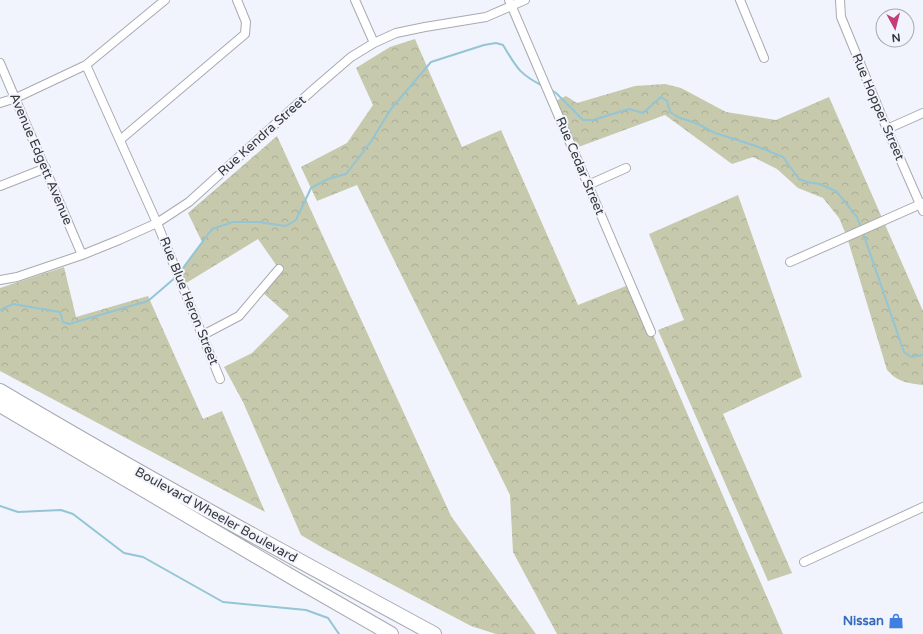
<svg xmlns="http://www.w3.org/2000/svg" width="923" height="634" font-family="'Varela Round',sans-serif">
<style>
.forest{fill:url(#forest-crowns)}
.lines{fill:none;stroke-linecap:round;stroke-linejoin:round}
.stream{stroke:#94c5d5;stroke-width:2}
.street-casing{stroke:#a7aab1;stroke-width:10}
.highway-casing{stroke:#a7aab1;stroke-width:16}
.street{stroke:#fff;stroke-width:8}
.highway{stroke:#fff;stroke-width:14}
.labels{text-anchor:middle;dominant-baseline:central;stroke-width:4;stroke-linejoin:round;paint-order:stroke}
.street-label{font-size:13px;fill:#35373a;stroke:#f1f4fc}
.shop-label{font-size:13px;font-weight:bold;fill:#366cbe;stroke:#f1f4fc;text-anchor:end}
</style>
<defs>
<pattern id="forest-crowns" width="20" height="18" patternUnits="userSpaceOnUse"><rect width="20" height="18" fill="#c6c9ac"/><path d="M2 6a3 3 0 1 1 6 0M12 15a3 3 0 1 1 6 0" fill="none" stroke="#abad95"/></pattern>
</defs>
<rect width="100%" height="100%" fill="#f1f4fc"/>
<path class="forest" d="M415 39 462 147 501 130 578 305 631 284 783 634H557L513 552 510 495 357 185 317 201 301 167 347 143 373 105 356 68 390 47Z
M665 84 681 88 726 112 776 120 829 97 923 311V385C907 383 898 382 887 370L847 237 839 218 823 198 798 188 777 169 753 157 732 164 665 115 573 149 553 102 566 96 577 103 635 86Z
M277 136 451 516 536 634H496L471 626 323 548 301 535 243 402 224 367 252 353 289 316 261 291 279 269 258 239 183 285 178 274 202 242 188 213Z
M738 195 802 377 723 414 792 573 768 581 658 330 684 320 649 234Z
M64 267 76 317 148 296 203 419 222 411 265 512 0 371V288Z"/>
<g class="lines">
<path class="stream" d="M551 90 556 93 583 120H593L629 109 643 113 661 97 667 101 670 112 680 118 696 123 715 133 756 146 783 157 799 179 807 182 820 184 837 192 857 217 861 228
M863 233 904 352 911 357 923 355
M180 272 212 229 233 222H258L286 226 296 220 311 188 328 179 346 174 370 143 391 109 431 62 484 45 496 43 503 45C517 68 519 74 543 86
M0 310 13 304 60 312 63 322 69 324 148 301 176 277
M0 506 18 512 61 510 73 514 124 553 143 557 223 602 306 610 328 618 339 634"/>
<defs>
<path id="street" d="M355 0 374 43
M509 0 651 332
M740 0 764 58
M840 0 841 17 887 129 923 211
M0 63 82 255
M86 65 157 223 220 379
M0 103 16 98 86 65 165 0
M887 129 923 113
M120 140 245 34 246 22 237 0
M588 185 626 168
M0 186 46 168
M790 262 923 203
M0 280 17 277 82 255 119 240 157 223 189 202 315 88 351 57 374 43 396 33 425 27 486 17 525 0
M203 335 239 316 279 269
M804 562 923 507"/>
<path id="highway" d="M0 391C143 476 288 555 434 634
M0 405 297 580 391 634"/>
</defs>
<use href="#street" class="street-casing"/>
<use href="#highway" class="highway-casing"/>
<use href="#street" class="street"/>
<use href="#highway" class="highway"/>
</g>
<defs>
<symbol id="shop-bare" viewBox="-9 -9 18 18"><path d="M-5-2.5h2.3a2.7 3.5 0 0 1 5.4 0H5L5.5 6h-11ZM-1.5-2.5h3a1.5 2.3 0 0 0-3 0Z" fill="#3f7fe0" stroke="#f1f4fc" stroke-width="2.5" paint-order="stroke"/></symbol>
</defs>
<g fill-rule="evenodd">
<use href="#shop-bare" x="885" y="610" width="22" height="22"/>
</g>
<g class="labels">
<g class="street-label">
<text transform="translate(878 107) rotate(67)">Rue Hopper Street</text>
<text transform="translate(262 136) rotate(-42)">Rue Kendra Street</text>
<text transform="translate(41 159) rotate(67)">Avenue Edgett Avenue</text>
<text transform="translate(580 166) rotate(67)">Rue Cedar Street</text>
<text transform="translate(189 301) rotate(68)">Rue Blue Heron Street</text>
<text transform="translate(216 515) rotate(29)">Boulevard Wheeler Boulevard</text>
</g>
<g class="shop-label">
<text x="884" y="621">Nissan</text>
</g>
</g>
<g transform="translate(895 28) rotate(173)"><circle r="19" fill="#f1f4fc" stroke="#a6a8ae"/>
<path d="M0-3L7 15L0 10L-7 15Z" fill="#c43c79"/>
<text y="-6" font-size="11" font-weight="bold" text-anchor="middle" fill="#35373a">N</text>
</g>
</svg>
